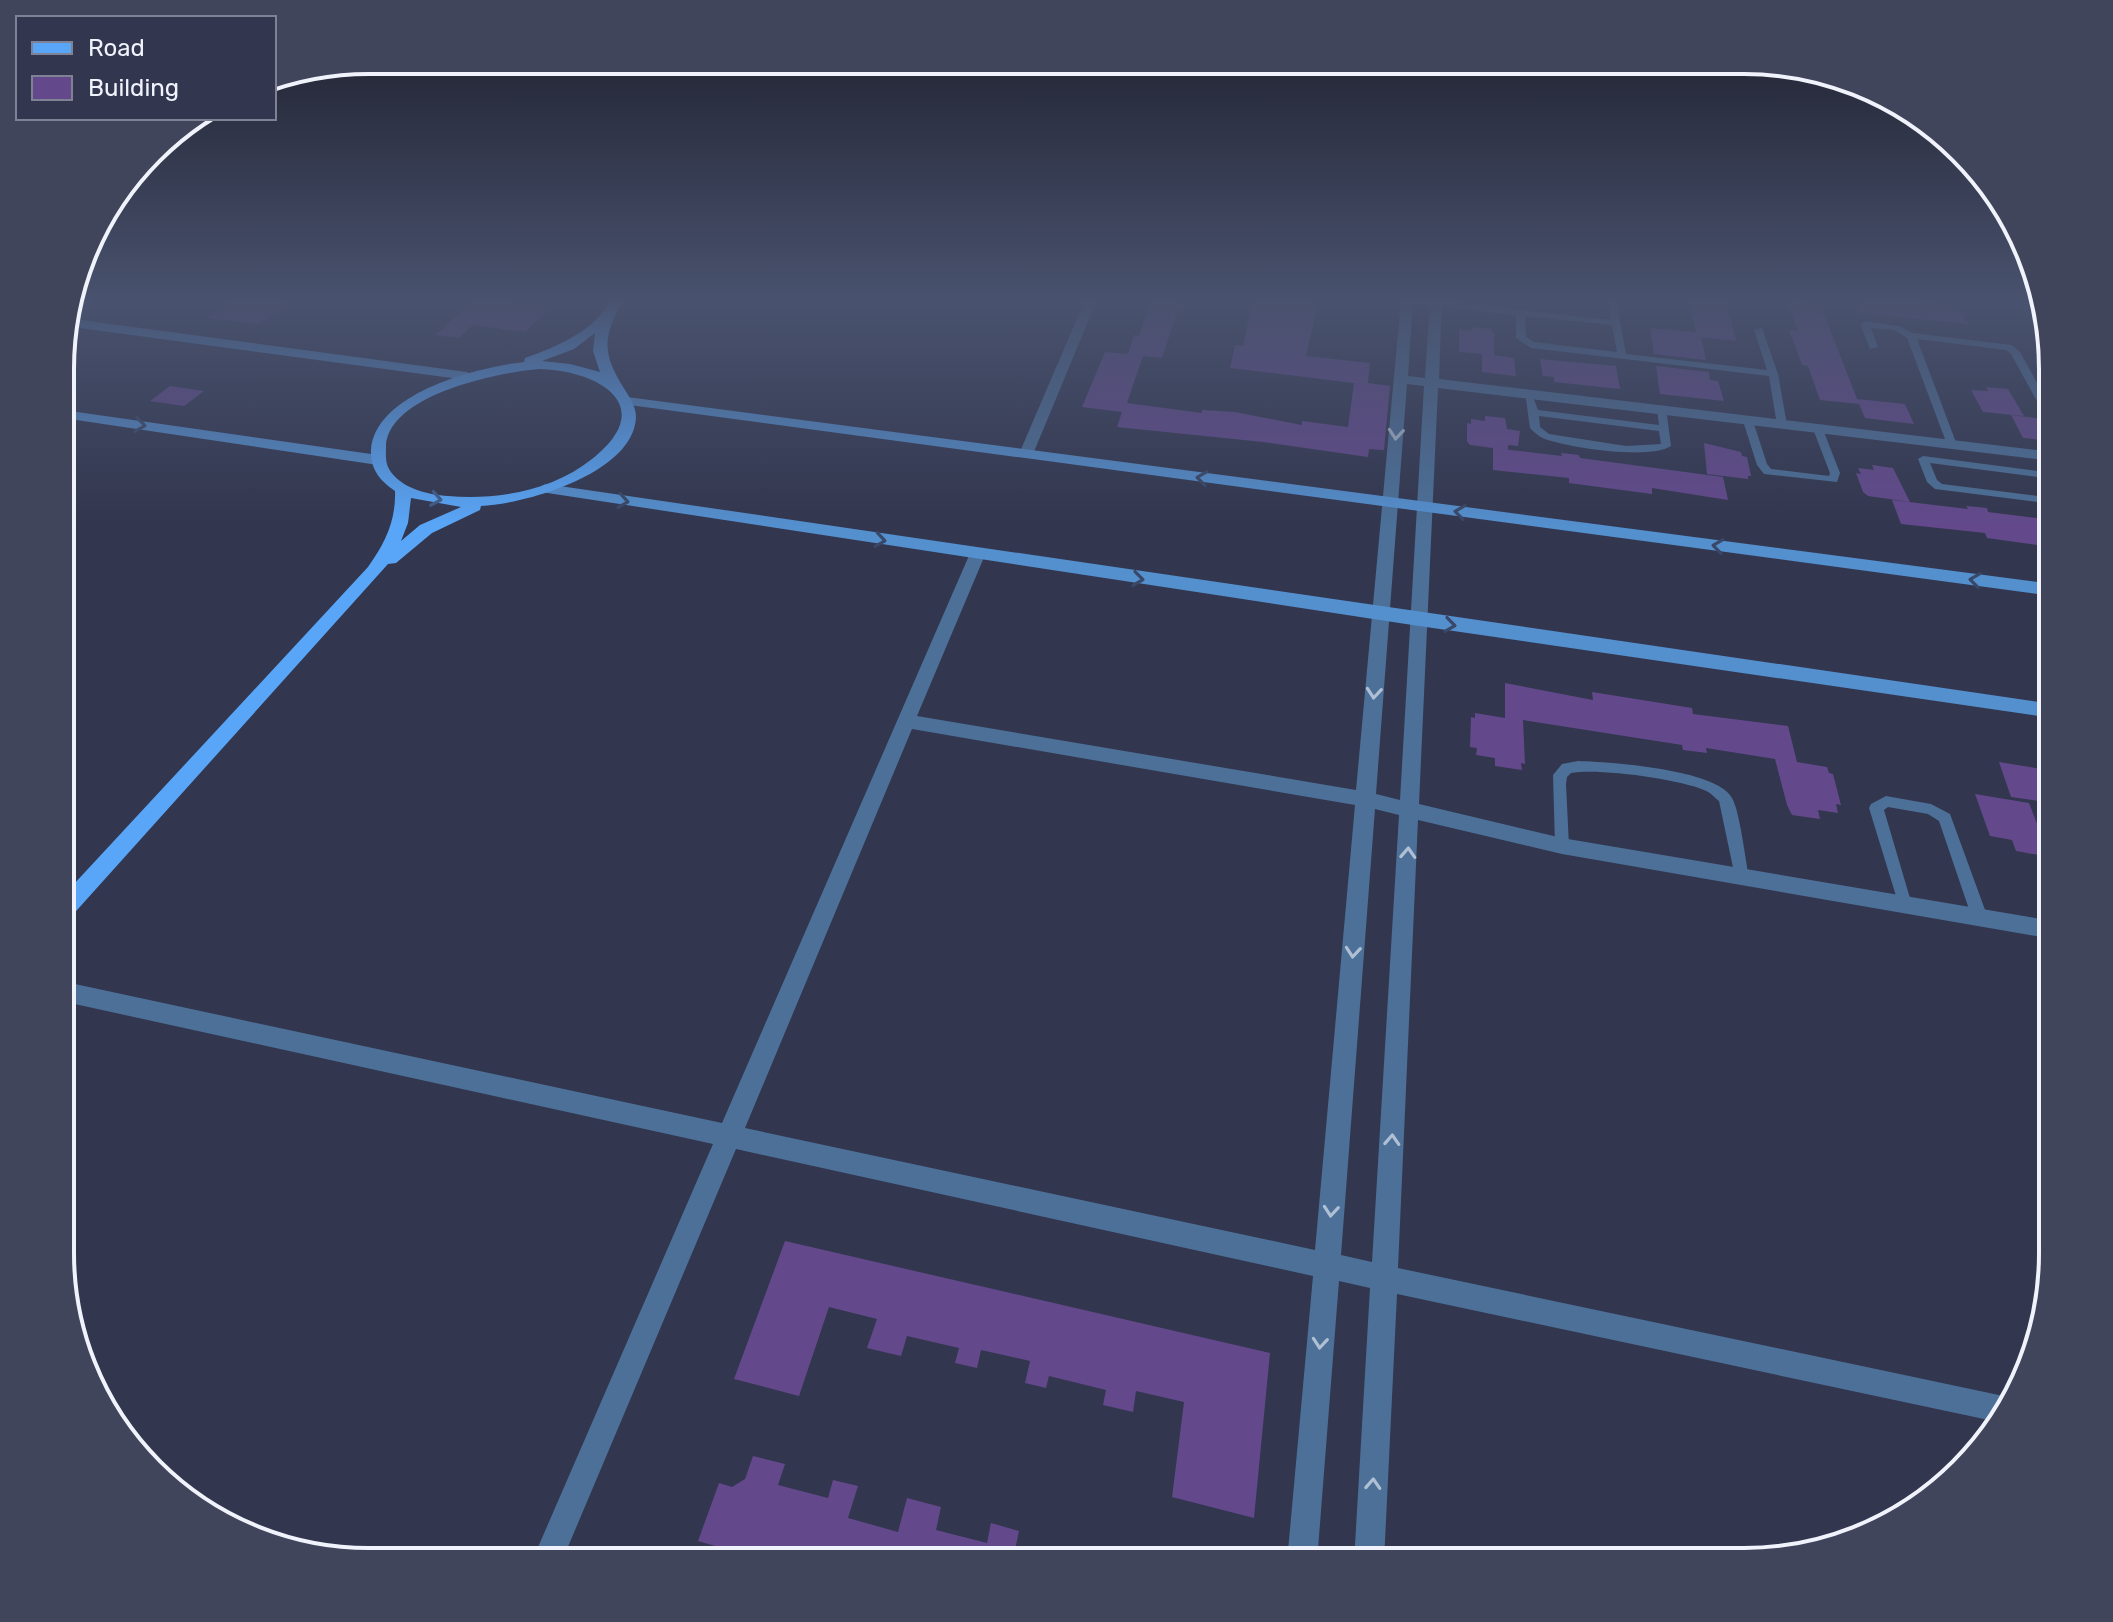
<svg xmlns="http://www.w3.org/2000/svg" width="2113" height="1622" font-family="Rubik,sans-serif">
<style>
.building{fill:#63498c}
.lines{fill:none;stroke-linecap:round;stroke-linejoin:round}
.lane{fill:#4c7098;fill-rule:evenodd}
.street{fill:#4c7098;fill-rule:evenodd}
.secondary{fill:#548fce;fill-rule:evenodd}
.primary{fill:#59a6f8;fill-rule:evenodd}
.oneway{stroke:#394868}
.oneway2{stroke:#afbfd4}
.oneway3{stroke:#405d8a}
.rim{fill:none;stroke:#f1f3fc;stroke-width:4}
</style>
<rect width="100%" height="100%" fill="#32364e"/>
<path class="building" d="M230 300H292L259 324 206 318Z
M475 300H495L550 308 525 332 473 325 458 338 435 335Z
M1151 300H1181L1162 358 1143 356 1127 403 1202 413V410L1235 412 1302 425V421L1348 427 1354 383 1230 368 1235 345 1243 346 1253 300 1318 303 1306 356 1370 363 1368 383 1390 386 1384 450 1369 449 1368 457 1263 442 1117 427 1122 412 1082 407 1105 352 1128 354 1134 335 1139 336Z
M1688 300H1726L1736 341 1701 337 1706 360 1654 354 1650 328 1696 332Z
M1860 300 1957 304 1968 324 1859 313Z
M1787 301 1820 304 1859 404 1820 400 1808 366 1802 365 1789 330 1798 331Z
M1472 327 1491 329 1494 334V355L1514 358 1516 376 1482 372V354L1459 352V329L1472 331Z
M1540 359 1616 366 1620 389 1554 382V377L1543 376Z
M1656 366 1709 372 1710 380 1718 381 1724 401 1660 394Z
M170 386 204 391 184 406 150 401Z
M1986 387 2008 389 2024 416 1983 412 1971 390 1988 391Z
M1857 399 1905 404 1914 424 1865 418Z
M2011 415 2053 420V441L2023 438Z
M1485 416 1505 418 1507 429 1520 431 1518 446 1508 445V450L1470 445 1467 441V423L1471 424V419L1485 421Z
M1704 443 1741 452 1742 456 1747 457 1751 476H1748V479L1707 474Z
M1493 448 1562 456 1561 453 1579 455 1580 458 1723 477 1728 500 1652 488V494L1569 483V478L1493 470Z
M1872 465 1893 468 1910 502 1868 496 1863 492 1856 473 1861 474 1858 468 1874 470Z
M1892 500 1968 509 1966 506 1987 508 1988 512 2053 520V547L1987 538 1985 533 1901 524Z
M1505 683 1593 700 1592 692 1692 708 1693 714 1788 726 1797 762 1827 767 1829 773 1833 774 1841 805 1836 804 1838 813 1818 810 1820 819 1792 815 1787 805 1775 759 1706 748 1707 753 1683 750 1682 745 1523 720 1525 764 1521 763 1522 770 1495 766V758L1476 755 1477 748 1470 747 1471 717 1475 718V713L1505 718Z
M1999 762 2053 771V803L2011 797Z
M1975 794 2029 803 2050 857 2016 851 2012 840 1990 836Z
M785 1241 1270 1353 1254 1518 1172 1497 1184 1402 1136 1391 1133 1412 1103 1405 1106 1390 1049 1376 1046 1388 1025 1383 1030 1361 981 1350 977 1368 955 1363 959 1348 907 1336 901 1356 867 1348 877 1319 829 1307 799 1396 734 1379Z
M753 1456 785 1464 778 1485 828 1498 833 1480 858 1486 848 1518 898 1532 907 1498 941 1507 936 1530 987 1543 991 1523 1019 1531 1015 1550 1035 1556 1034 1562H770L698 1541 719 1483 732 1487 745 1479Z"/>
<g class="lines">
<path class="lane" d="M1403 300H1432L1611 320 1608 300H1616L1626 354 1767 370 1754 330 1762 328 1778 374 1787 425 1782 428 1777 425 1769 376 1531 348 1516 338V315L1407 303ZM1525 316 1612 325 1617 352 1534 342 1526 337Z
M1865 321 1899 326 1913 333 2012 345 2020 352 2046 399 2053 402V409L2038 403 2011 354 2006 350 1917 339 1957 445 1952 448 1948 447 1907 338 1894 330 1871 328 1878 347 1870 349 1860 324Z
M1525 392H1531L1538 410 1659 425 1657 410 1666 408 1671 446C1650 460 1571 448 1545 439 1539 437 1534 432 1530 428ZM1539 416 1659 431 1661 444 1626 446 1549 434 1540 427Z
M1748 418 1753 421 1767 464 1771 469 1829 476 1830 473 1813 429 1822 427 1840 473 1837 482 1764 474 1757 465 1743 421Z
M1923 456 2053 473V479L1930 463 1937 480 1942 484 2053 498V504L1935 489 1927 482 1918 459Z
M1578 761C1609 762 1717 769 1732 798 1740 812 1745 858 1749 877L1747 881H1737L1735 877 1719 801C1714 797 1710 792 1704 790 1678 779 1599 768 1571 773L1567 777 1566 784 1569 846 1567 850H1557L1555 846 1553 775 1562 764Z
M1886 796 1931 804 1950 814 1988 918 1985 922 1980 924 1975 922 1972 918 1939 821 1928 814 1888 807 1884 810 1912 905 1910 909 1905 911 1900 909 1869 808 1871 804Z"/>
<path class="street" d="M1085 300H1097L1033 454 1031 457H1021L1019 454Z
M1401 300H1413L1408 376 1425 378 1430 300H1442L1439 379 2053 452V461L1438 388 1419 804 1562 838 2053 921V939L1562 854 1418 820 1398 1268 2013 1398 1998 1422 1397 1294 1384 1562H1354L1370 1288 1339 1281 1317 1562H1287L1313 1276 736 1149 562 1561H532L713 1144 61 1001V981L722 1123 971 551 977 550 985 555 917 716 1356 790ZM1407 384 1424 386 1400 800 1376 794ZM912 729 1355 805 1315 1250 745 1128ZM1375 809 1399 815 1372 1262 1341 1255Z"/>
<path class="secondary" d="M66 318 467 372 474 376 467 380 65 326Z
M627 397 2053 584V596L622 404 620 401Z
M63 410 378 455 386 460 378 465 63 418Z
M546 484 2053 704V718L1419 626 541 492V486Z"/>
<path class="primary" d="M611 300H623C602 338 602 354 625 390 630 398 636 407 636 417 634 473 526 504 481 506L480 510 432 533 396 563 388 564 69 919 61 922V898L368 567C385 543 396 521 395 491 380 481 370 469 371 450 375 393 477 367 524 362L525 358C558 346 593 332 611 300ZM595 333 593 351 600 372 570 364 542 361 574 349ZM540 369C600 371 659 406 592 459 552 491 497 500 448 496 428 495 400 488 389 469 385 462 386 454 386 446 389 394 500 372 540 369ZM411 498 461 507 420 525 401 541 408 523Z"/>
</g>
<defs><path id="oneway-chevron" d="M-2-3.5L2.5 0L-2 3.5" fill="none" stroke-width="1.6" stroke-linecap="round" stroke-linejoin="round" transform="scale(2)"/></defs>
<g class="oneway">
<use href="#oneway-chevron" transform="translate(140 425) rotate(8)"/>
<use href="#oneway-chevron" transform="translate(1202 478) rotate(-172)"/>
<use href="#oneway-chevron" transform="translate(623 501) rotate(9)"/>
<use href="#oneway-chevron" transform="translate(1460 512) rotate(-172)"/>
<use href="#oneway-chevron" transform="translate(880 540) rotate(9)"/>
<use href="#oneway-chevron" transform="translate(1718 546) rotate(-172)"/>
<use href="#oneway-chevron" transform="translate(1138 579) rotate(8)"/>
<use href="#oneway-chevron" transform="translate(1975 580) rotate(-172)"/>
<use href="#oneway-chevron" transform="translate(1450 625) rotate(8)"/>
</g>
<g class="oneway2">
<use href="#oneway-chevron" transform="translate(1396 434) rotate(95)"/>
<use href="#oneway-chevron" transform="translate(1374 693) rotate(95)"/>
<use href="#oneway-chevron" transform="translate(1408 853) rotate(-87)"/>
<use href="#oneway-chevron" transform="translate(1353 952) rotate(95)"/>
<use href="#oneway-chevron" transform="translate(1392 1140) rotate(-87)"/>
<use href="#oneway-chevron" transform="translate(1331 1211) rotate(95)"/>
<use href="#oneway-chevron" transform="translate(1320 1343) rotate(95)"/>
<use href="#oneway-chevron" transform="translate(1373 1484) rotate(-87)"/>
</g>
<use class="oneway3" href="#oneway-chevron" transform="translate(436 499) rotate(10)"/>
<linearGradient id="sky" x2="0" y2="1"><stop stop-color="#1c1e2b"/><stop offset="0.57" stop-color="#49526e"/><stop offset="1" stop-color="#49526e" stop-opacity="0"/></linearGradient>
<rect width="2113" height="527" fill="url(#sky)"/>
<path d="M0 0H2113V1622H0ZM369 74H1744A295 295 0 0 1 2039 369V1253A295 295 0 0 1 1744 1548H369A295 295 0 0 1 74 1253V369A295 295 0 0 1 369 74Z" fill="#41455c" fill-rule="evenodd"/>
<path class="rim" d="M369 74H1744A295 295 0 0 1 2039 369V1253A295 295 0 0 1 1744 1548H369A295 295 0 0 1 74 1253V369A295 295 0 0 1 369 74Z"/>
<rect x="16" y="16" width="260" height="104" fill="#32364e" stroke="#7e8294" stroke-width="2"/>
<rect x="32" y="42" width="40" height="12" fill="#59a6f8" stroke="#7e8294" stroke-width="2"/>
<text x="88" y="56" font-size="24" fill="#f1f3fc">Road</text>
<rect x="32" y="76" width="40" height="24" fill="#63498c" stroke="#7e8294" stroke-width="2"/>
<text x="88" y="96" font-size="24" fill="#f1f3fc">Building</text>
</svg>
